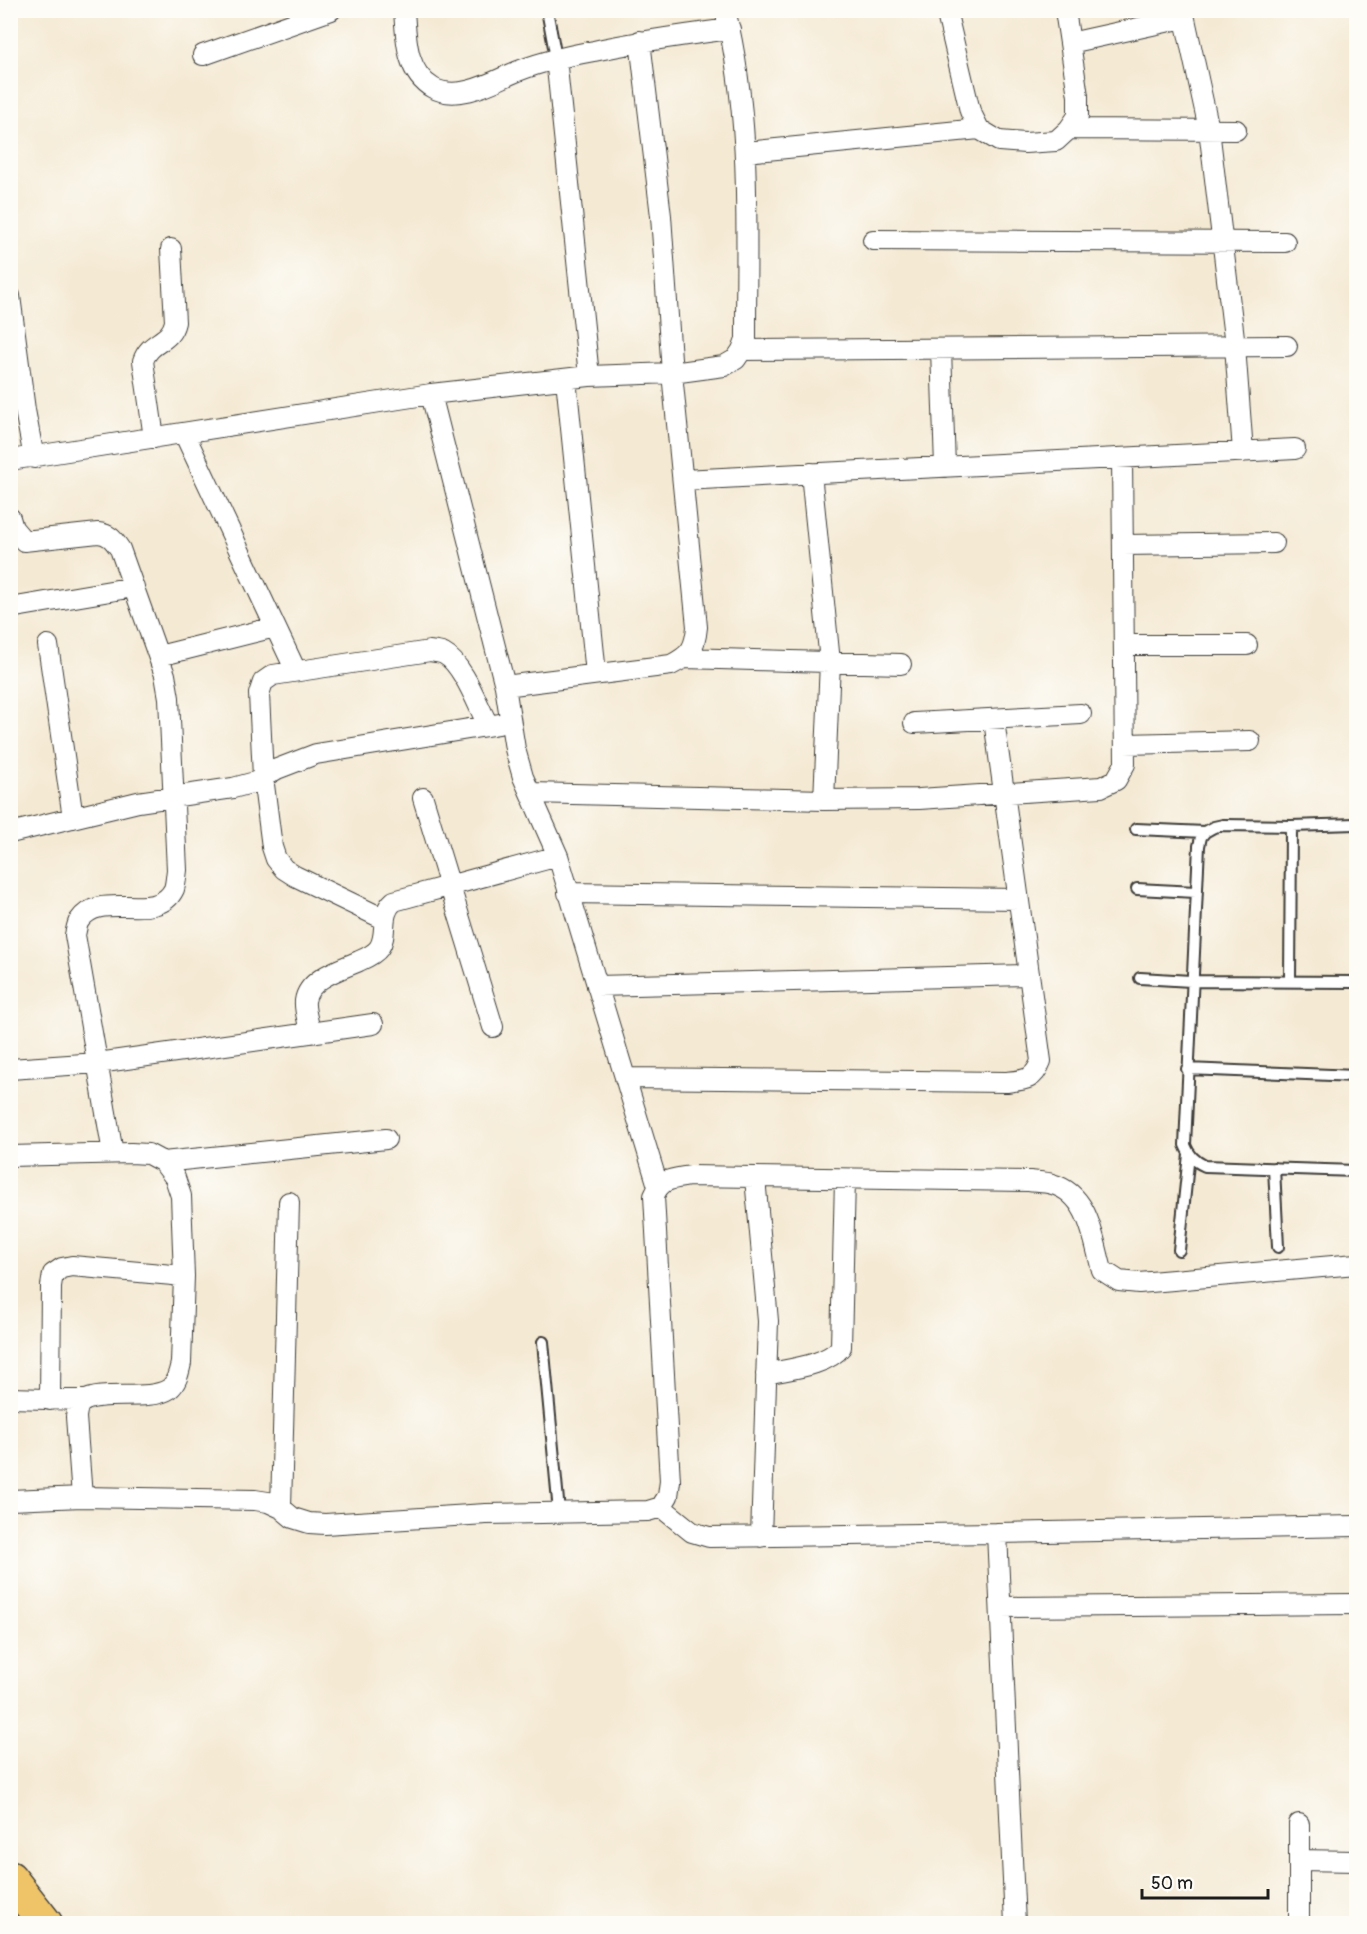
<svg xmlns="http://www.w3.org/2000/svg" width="1367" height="1934" font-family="Pangolin,sans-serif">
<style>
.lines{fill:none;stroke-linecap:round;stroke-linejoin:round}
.service-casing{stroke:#3c3b37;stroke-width:14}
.minor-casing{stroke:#3c3b37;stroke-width:22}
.trunk-casing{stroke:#3c3b37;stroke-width:36}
.service{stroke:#fff;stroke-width:10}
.minor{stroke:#fff;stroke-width:20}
.trunk{stroke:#efc469;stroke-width:33}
</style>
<rect width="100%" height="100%" fill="#fdfcf7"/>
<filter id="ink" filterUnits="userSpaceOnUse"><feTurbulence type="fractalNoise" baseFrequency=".0167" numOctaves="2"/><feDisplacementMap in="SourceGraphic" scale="12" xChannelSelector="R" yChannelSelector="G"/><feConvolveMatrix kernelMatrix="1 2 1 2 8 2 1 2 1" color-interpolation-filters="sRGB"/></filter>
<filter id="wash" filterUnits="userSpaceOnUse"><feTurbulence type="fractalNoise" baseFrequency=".008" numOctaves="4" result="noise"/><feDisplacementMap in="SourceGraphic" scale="24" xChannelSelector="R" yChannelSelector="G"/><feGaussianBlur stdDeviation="1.35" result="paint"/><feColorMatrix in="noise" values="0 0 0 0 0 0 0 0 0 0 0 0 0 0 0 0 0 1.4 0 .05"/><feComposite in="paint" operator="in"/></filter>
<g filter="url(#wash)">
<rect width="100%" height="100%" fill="#f4e9d3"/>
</g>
<g filter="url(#ink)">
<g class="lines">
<defs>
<path id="service" d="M547 10 556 58
M1356 824 1291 826 1223 825 1214 827 1205 832 1201 837 1199 846 1185 1145C1189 1155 1194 1161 1205 1166L1356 1171
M1136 829 1205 832
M1137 889 1196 892
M1140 978 1191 981 1356 982
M1290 981 1291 826
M1187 1069 1356 1076
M1274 1168 1278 1247
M1179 1250 1189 1154
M543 1342 559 1512"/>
<path id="minor" d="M404 10C406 38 406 73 433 88 457 101 489 84 511 74 538 62 566 56 594 51 639 41 684 35 730 29
M946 10 970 111 979 129 999 141 1025 143 1056 141 1069 129 1078 116V96L1065 10
M1183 10 1209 129 1235 346 1243 452
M1070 43 1184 18
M203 55 331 10
M556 58 589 376
M1069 129 1236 130
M746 152 979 129
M873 240 1285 242
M10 296 25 410 34 458
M941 349 945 467
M742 350 1287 346
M566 379 596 674
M431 394 505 686 515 749 523 777 558 856 658 1186
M184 433 296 671
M154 438 143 361C150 340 170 344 175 322L171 249
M10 460 431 394 589 376 672 373 724 366 736 359 742 350 746 339C746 229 752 118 725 10
M811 473 830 662 824 800
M683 480 1295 449
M10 518 13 528 24 541 98 533C109 534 113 539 120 549L165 675 169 698 177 870C176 876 176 883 174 889 157 925 100 888 79 921 77 924 76 931 75 935L113 1153
M1123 545 1274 543
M10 608 134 587
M48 645 73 818
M1124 645H1247
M159 656 275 627
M685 658 901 664
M505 686 671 665C691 655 695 648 697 627L672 373 661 216 640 41
M914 723 1081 714
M1125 744 1250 741
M531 793 824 800 919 799 1101 787 1116 780 1125 764 1122 458
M423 798 493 1027
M10 833 138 802 233 788 255 782 277 769 316 754 499 724
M568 893 1018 899
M384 919 295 876 284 869 276 859 272 847 263 777 259 694 263 682 273 675 430 651C435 652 440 652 444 654 463 664 478 706 488 725
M597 986 1029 975
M310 1033C309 1023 304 1011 305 1001 308 978 342 969 359 961 366 958 375 954 379 948 389 933 378 915 394 901L558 856
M10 1069 98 1063 373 1024
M625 1078 1006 1082C1026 1080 1034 1080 1041 1061L994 720
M10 1156 131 1153 148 1154 163 1162 175 1178 181 1196 184 1276 181 1363C179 1372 177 1383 169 1389 149 1402 102 1390 84 1401 77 1404 77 1411 76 1417L82 1497
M163 1162 386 1139
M755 1178 768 1321 761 1537
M766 1374C788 1369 827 1366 841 1347L845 1179
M10 1398 84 1400
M50 1400 51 1286 53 1274 62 1268 72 1266 184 1276
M10 1500 82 1497 255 1500 268 1502 281 1508 293 1518 309 1523 325 1524 486 1514 648 1511 661 1507 668 1496 670 1481 654 1196C661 1178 673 1179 690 1176L1029 1181C1036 1182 1045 1182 1052 1184 1089 1194 1093 1238 1102 1270L1119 1281 1139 1283 1356 1264
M661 1507 692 1532 709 1537 997 1533 1015 1924
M281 1508 289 1202
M997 1533 1356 1526
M1001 1607 1356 1604
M1299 1824V1924
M1299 1860 1356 1861"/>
<path id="trunk" d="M10 1878 46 1924"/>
</defs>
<use href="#service" class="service-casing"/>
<use href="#minor" class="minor-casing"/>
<use href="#trunk" class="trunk-casing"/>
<use href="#service" class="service"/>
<use href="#minor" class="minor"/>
<use href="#trunk" class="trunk"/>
</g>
</g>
<rect width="1367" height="1934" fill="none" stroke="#fdfcf7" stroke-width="36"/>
<path d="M1142 1889v9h126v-9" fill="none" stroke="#1c1c1c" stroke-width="3"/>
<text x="1151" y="1889" font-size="18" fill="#1c1c1c" stroke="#fdfcf7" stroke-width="4.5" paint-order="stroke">50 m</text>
</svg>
